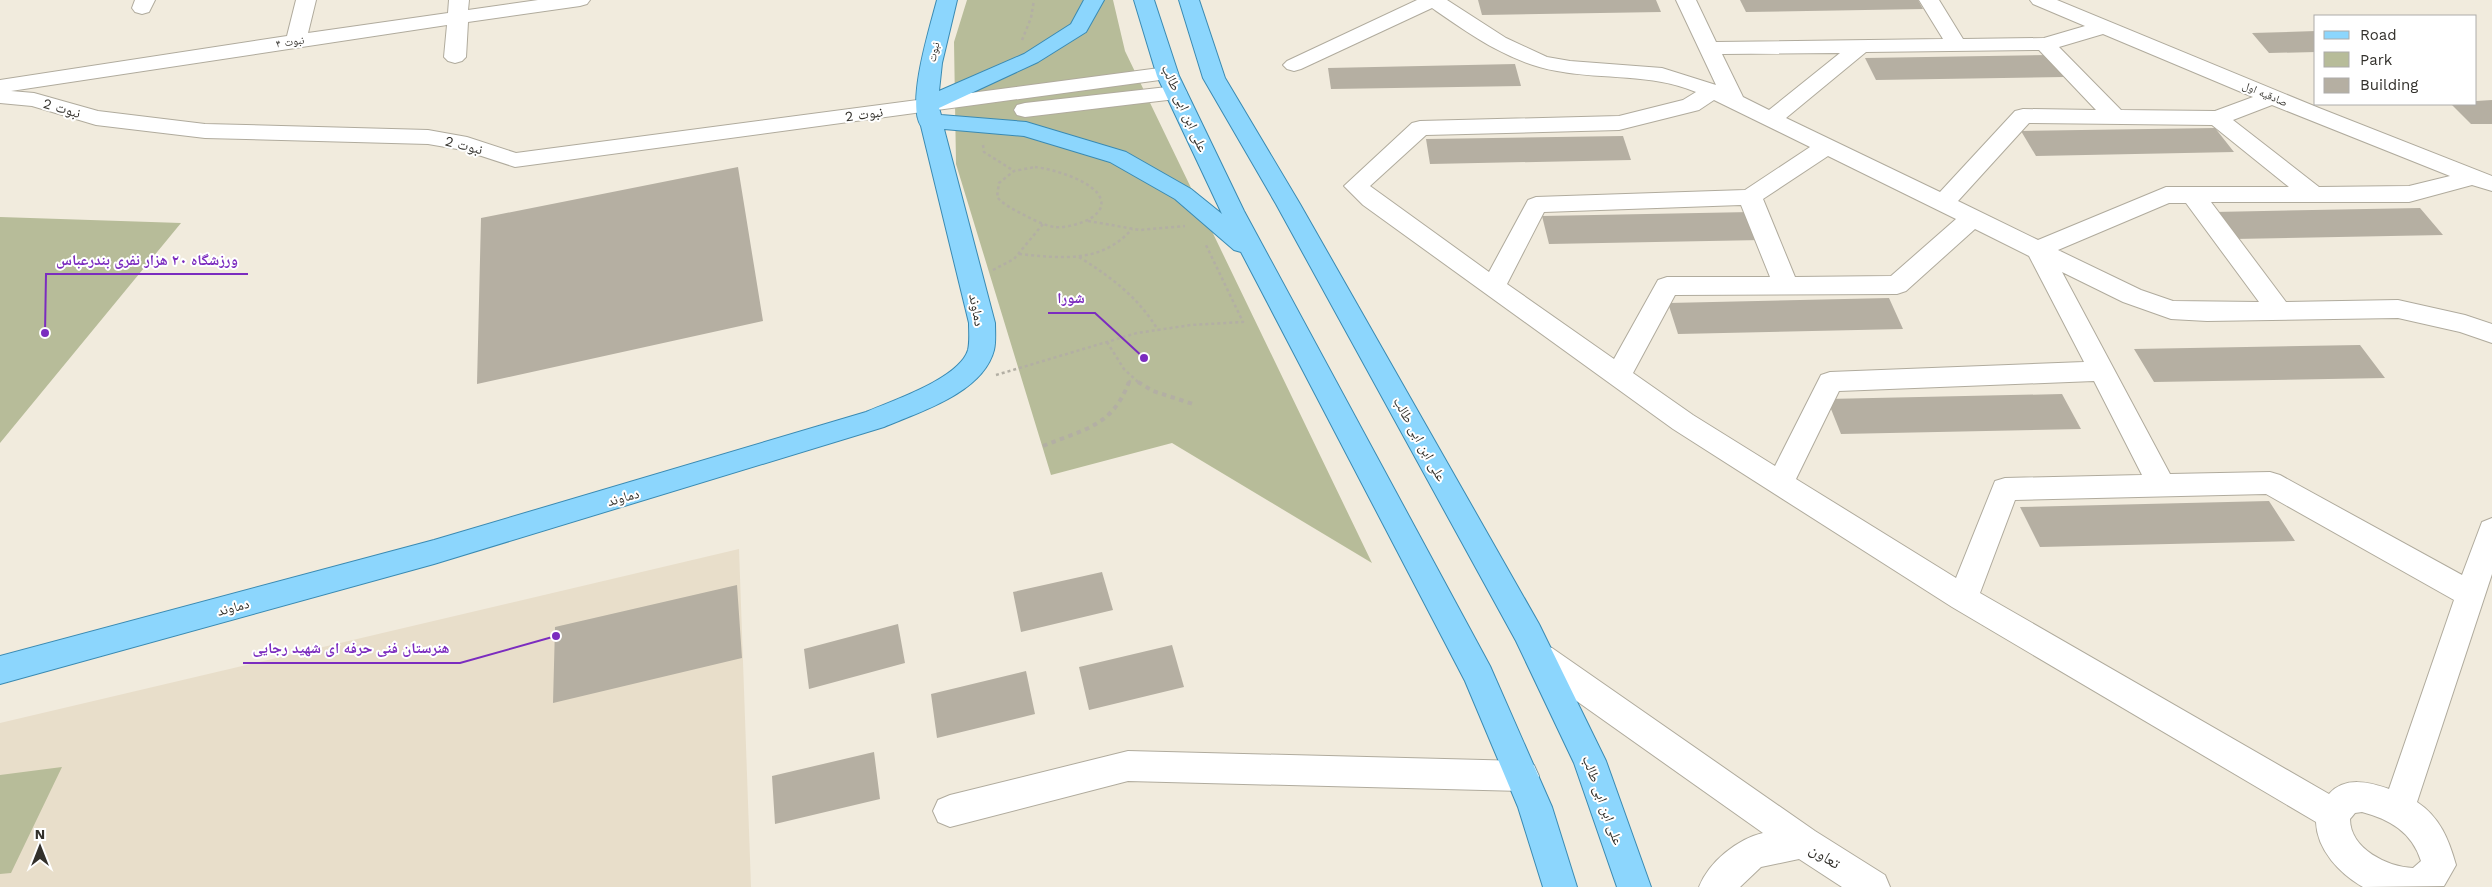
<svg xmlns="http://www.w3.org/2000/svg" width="2492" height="887" font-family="'Work Sans','Noto Naskh Arabic',sans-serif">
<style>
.built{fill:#e8deca}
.green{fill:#b7bc99}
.building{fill:#b5afa2}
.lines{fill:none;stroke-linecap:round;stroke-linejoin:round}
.minor-casing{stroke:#b0ab9d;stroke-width:2}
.major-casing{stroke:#3a8ab2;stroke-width:2}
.path-far1{stroke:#b3afa4;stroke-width:2.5;stroke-dasharray:3 3;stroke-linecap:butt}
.path{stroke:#b3afa4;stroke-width:4;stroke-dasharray:4.5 4.5;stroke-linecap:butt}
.minor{fill:#fff;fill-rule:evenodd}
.major{fill:#8cd6fd;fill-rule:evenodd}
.labels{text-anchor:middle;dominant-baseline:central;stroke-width:4;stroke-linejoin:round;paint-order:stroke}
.far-street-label{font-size:11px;fill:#32302b;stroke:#fff}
.street-label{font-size:14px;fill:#32302b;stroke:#fff}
.near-street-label{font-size:16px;fill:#32302b;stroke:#fff}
.leader{fill:none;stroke:#7b2cbf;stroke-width:2}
.callout-dot{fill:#7b2cbf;stroke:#fff;stroke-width:2}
.callout-label{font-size:15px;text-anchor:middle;font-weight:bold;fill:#7b2cbf;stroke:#fff;stroke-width:4;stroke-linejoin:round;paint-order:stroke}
</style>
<rect width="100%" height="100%" fill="#f1ebdd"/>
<path class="built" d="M739 549 751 887H0V723Z"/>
<path class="green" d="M967 0H1113L1125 51 1372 563 1172 443 1051 475 956 164 954 42Z
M0 217 181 223 0 443Z
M62 767 11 873 0 874V775Z"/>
<path class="building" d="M1478 0H1656L1661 12 1482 15Z
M1740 0H1918L1923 9 1746 12Z
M2316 31V52L2269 53 2252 33Z
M2049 55 2064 77 1876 80 1865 58Z
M1515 64 1521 86 1331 89 1328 68Z
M2492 100V124H2471L2451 104H2476V101Z
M2215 128 2234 152 2036 156 2021 131Z
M1623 136 1631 160 1430 164 1426 139Z
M738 167 763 321 477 384 481 218Z
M2420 208 2443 235 2234 239 2214 212Z
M1751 212 1762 240 1549 244 1542 216Z
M1889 298 1903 329 1678 334 1668 303Z
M2360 345 2385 378 2154 382 2134 349Z
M2062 394 2081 429 1841 434 1827 399Z
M2269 501 2295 541 2040 547 2020 507Z
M1102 572 1113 610 1021 632 1013 592Z
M737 585 742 658 553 703 555 627Z
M898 624 905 663 809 689 804 649Z
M1172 645 1184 687 1089 710 1079 667Z
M1026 671 1035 714 937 738 931 694Z
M874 752 880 799 775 824 772 776Z"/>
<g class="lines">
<defs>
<path id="minor" d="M135 0H155L149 12 142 14 135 12 132 8Z
M296 0H316L308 33 448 13 449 0H469L468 10 538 0H590L587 4 580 6 468 22 466 57 462 61 455 63 448 61 444 57 447 25 11 91 34 93 98 111 205 124 428 130 467 137 516 153 1167 67 1175 68 1178 73 1175 78 1167 79 515 167 463 150 428 144 205 138 96 125 32 106 0 103V80L287 36Z
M1417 0H1447L1506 38 1547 57 1570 61 1662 68 1716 85 1676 0H1696L1716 42 1943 39 1919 0H1939L1963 39 2044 38 2085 26 2033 4 2030 0H2057L2319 108 2492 176V191L2472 185 2409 202H2211L2286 302 2398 300 2465 315 2492 324V343L2460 332 2398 318 2207 321 2171 319 2123 302 2062 272 2170 474 2270 472 2280 475 2462 575 2482 522 2492 518V574L2417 802C2440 817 2449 840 2456 865L2444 886 2363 887C2340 874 2317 850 2316 822L1952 607 1673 429 1363 205 1344 186 1412 123 1420 121 1619 116 1683 100 1696 92C1650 73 1605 80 1557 71 1510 63 1471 35 1432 8L1301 69 1294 71 1287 69 1283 65 1287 61ZM2103 34 2253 97 2215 111 2121 110 2059 47ZM2039 50 2096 110 2023 109 2015 111 1940 192 1786 118 1866 52ZM1840 53 1769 110 1743 97 1722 54ZM1714 100 1810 147 1745 190 1536 197 1528 200 1489 272 1370 186 1426 135 1619 130 1699 110ZM2272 105 2450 176 2409 186 2319 187 2233 120ZM2029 123 2212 125 2289 187H2166L2038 240 1958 201ZM1828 156 1956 219 1891 276 1795 277 1763 199ZM2169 203H2186L2259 302 2173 301 2141 290 2058 250ZM1741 205 1770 277H1667L1658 280 1614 359 1507 284 1544 212ZM1975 229 2029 256 2084 362 1830 372 1821 375 1775 466 1693 415 1633 373 1675 295 1897 294 1906 291ZM2094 381 2142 475 2005 478 1995 481 1956 578 1796 479 1839 391ZM2266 494 2454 600 2389 789C2369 782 2345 776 2329 794L1980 593 2015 500ZM2362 812C2389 819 2412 832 2421 861L2413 868C2388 867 2350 849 2350 819L2355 813Z
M1176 86 1184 88 1187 93 1184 98 1025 117 1017 115 1014 110 1017 105 1025 103Z
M1541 645 1552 648 1815 831 1885 875 1890 887H1842L1799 859 1761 867 1740 887H1699C1709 862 1737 839 1763 833L1530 668 1525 658 1530 648Z
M1128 751 1522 761 1534 765 1539 776 1534 787 1522 791 1128 781 950 827 938 822 933 811 938 800 950 795Z"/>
<path id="major" d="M937 0H957L942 63 939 91 1024 54 1071 24 1084 0H1104L1086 32 1038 62 939 108 941 115 1026 122 1126 152 1191 189 1222 214 1157 76 1134 0H1154L1179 76 1244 211 1490 666 1552 807 1577 887H1543L1518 807 1465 681 1241 252 1234 250 1175 199 1110 162 1024 136 944 129 995 323C995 331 996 342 994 350 983 393 919 412 884 427L434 564 0 684V656L434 540 866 412C891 401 959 379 968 350 970 342 969 331 969 323L921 126C906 103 930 27 937 0Z
M1179 0H1199L1225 78 1300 204 1539 624 1606 761 1651 887H1617L1574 763 1516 641 1276 204 1203 78Z"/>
</defs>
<use href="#minor" class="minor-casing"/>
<use href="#major" class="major-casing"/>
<path class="path-far1" d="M1022 40 1031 18 1034 0
M983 145 984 152 1014 171
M1035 167C1052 169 1096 181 1101 200 1106 219 1067 229 1054 227 1043 225 1032 219 1022 214 1013 209 1004 205 997 197L999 183 1014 171Z
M1088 221 1140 230 1185 226
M1019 254C1061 258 1101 264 1132 229
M1079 257C1111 277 1138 297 1158 330
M993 270 1014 259 1043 224
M1107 342 1124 369 1139 383
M996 375 1137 333 1191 325 1243 322 1205 243
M1129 383 1131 378"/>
<path class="path" d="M1138 382 1153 391 1196 405
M1043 446C1084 429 1112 427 1129 382"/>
<use href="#minor" class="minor"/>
<use href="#major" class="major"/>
</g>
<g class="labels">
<g class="far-street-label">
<text transform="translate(290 42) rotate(-8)">نبوت ۴</text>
<text transform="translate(934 52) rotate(-77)">نبوت</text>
<text transform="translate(2265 94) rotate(23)">صادقیه اول</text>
</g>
<g class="street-label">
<text transform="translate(62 108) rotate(16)">نبوت 2</text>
<text transform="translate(1185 108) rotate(66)">علی ابن ابی طالب</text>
<text transform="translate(864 114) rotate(-8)">نبوت 2</text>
<text transform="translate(464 145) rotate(14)">نبوت 2</text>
<text transform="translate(977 310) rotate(79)">دماوند</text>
<text transform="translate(1420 439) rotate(61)">علی ابن ابی طالب</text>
<text transform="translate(623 497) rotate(-16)">دماوند</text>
<text transform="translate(233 607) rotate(-15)">دماوند</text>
<text transform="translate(1603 800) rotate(70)">علی ابن ابی طالب</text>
</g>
<g class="near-street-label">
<text transform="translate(1825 856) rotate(33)">تعاون</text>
</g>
</g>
<path class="leader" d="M45 333L46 274H248M1144 358L1095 313H1048M556 636L460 663H243"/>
<g class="callout-dot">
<circle cx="45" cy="333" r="5"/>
<circle cx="1144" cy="358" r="5"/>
<circle cx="556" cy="636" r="5"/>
</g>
<g class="callout-label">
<text x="147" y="265">ورزشگاه ۲۰ هزار نفری بندرعباس</text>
<text x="1071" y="303">شورا</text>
<text x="351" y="653">هنرستان فنی حرفه ای شهید رجایی</text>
</g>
<rect x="2314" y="15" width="162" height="90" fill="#ffffff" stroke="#adacaa"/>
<rect x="2324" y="31" width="25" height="8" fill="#8cd6fd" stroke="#adacaa"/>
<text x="2360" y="40" font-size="15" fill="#32302b">Road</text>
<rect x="2324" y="52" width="25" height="15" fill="#b7bc99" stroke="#adacaa"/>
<text x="2360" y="65" font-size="15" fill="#32302b">Park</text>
<rect x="2324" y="78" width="25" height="15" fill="#b5afa2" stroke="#adacaa"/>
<text x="2360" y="90" font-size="15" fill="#32302b">Building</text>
<g transform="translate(40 847)" stroke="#ffffff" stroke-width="4" paint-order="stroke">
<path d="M0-4L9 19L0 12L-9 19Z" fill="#32302b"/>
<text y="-8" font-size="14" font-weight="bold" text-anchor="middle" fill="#32302b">N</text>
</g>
</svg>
